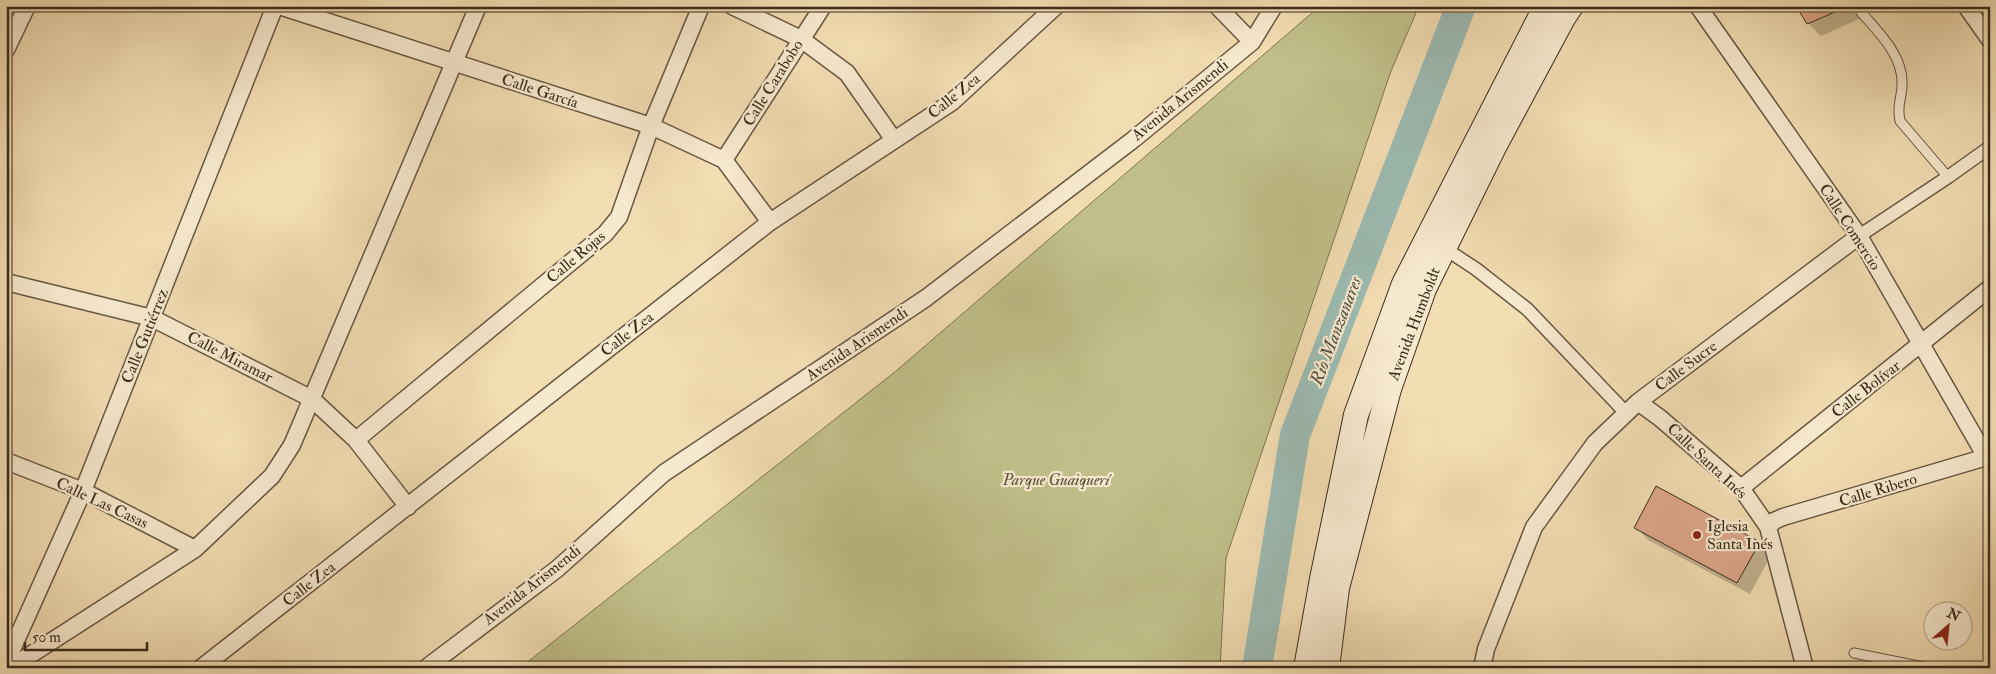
<svg xmlns="http://www.w3.org/2000/svg" width="1996" height="674" font-family="'IM FELL Double Pica',serif">
<style>
.green{fill:#c0bf89;stroke:#7d7653}
.shadow{fill:#0003}
.lines{fill:none;stroke-linecap:round;stroke-linejoin:round}
.river{stroke:#9cbbb2;stroke-width:30}
.building{fill:#dda78b;stroke:#3a2c1d}
.service-casing{stroke:#685842;stroke-width:11}
.pedestrian-casing{stroke:#685842;stroke-width:15}
.minor-casing{stroke:#685842;stroke-width:19}
.secondary-casing{stroke:#3a2c1d;stroke-width:26}
.service{stroke:#f7e9ce;stroke-width:9}
.pedestrian{stroke:#f7e9ce;stroke-width:12}
.minor{stroke:#f7e9ce;stroke-width:16}
.secondary{stroke:#f7e9ce;stroke-width:24}
.poi-dot{fill:#8f2418;stroke:#f7e9ce;stroke-width:2}
.labels{text-anchor:middle;dominant-baseline:central;stroke-width:4.5;stroke-linejoin:round;paint-order:stroke}
.street-label{font-size:16px;fill:#3a2c1d;stroke:#f7e9ce}
.park-label{font-size:16px;font-style:italic;fill:#5c5138;stroke:#f7e9ce}
.poi-label{font-size:16px;fill:#3a2c1d;stroke:#f7e9ce;text-anchor:start}
.water-label{font-size:18px;font-style:italic;fill:#525042;stroke:#f7e9ce}
</style>
<rect width="100%" height="100%" fill="#f3ddb3"/>
<filter id="stains"><feTurbulence type="fractalNoise" baseFrequency=".004" numOctaves="4"/><feColorMatrix values="0 0 0 0 .2 0 0 0 0 .09 0 0 0 0 .02 0 0 0 .5 -.17"/></filter>
<radialGradient id="worn" r=".72"><stop offset=".6" stop-color="#630" stop-opacity="0"/><stop offset="1" stop-color="#630" stop-opacity=".3"/></radialGradient>
<path class="green" d="M1320 6H1419L1391 71 1226 558 1220 668H520L896 371Z"/>
<path class="shadow" d="M1798 6H1865L1868 15 1821 36 1808 23Z
M1636 527 1759 543 1771 555 1750 594 1648 540Z"/>
<g class="lines">
<path class="river" d="M1257 668 1295 435 1461 6"/>
</g>
<path class="building" d="M1796 6H1849L1807 24Z
M1968 6H1990V37Z
M1656 486 1760 542 1737 583 1634 528Z"/>
<g class="lines">
<defs>
<path id="service" d="M1861 12C1878 32 1902 54 1902 82 1903 98 1896 102 1900 121L1948 177
M1854 653 1928 668"/>
<path id="pedestrian" d="M1859 236 1948 177 1990 147
M1444 248 1476 269 1527 309 1626 413"/>
<path id="minor" d="M279 6 651 126 724 160 770 222
M732 6 801 39 847 73 894 140
M1217 6 1252 42
M1698 6 1859 236 1986 457
M1966 6 1990 40
M6 50 27 6
M724 160 823 6
M6 282 152 318 312 399 356 440 408 507
M1638 402 1660 418 1741 488 1768 527 1805 668
M356 440 605 234 619 217 651 126 701 6
M6 461 83 491 195 549
M1741 488 1990 288
M1768 527 1774 521 1783 517 1990 456
M6 663 83 491 275 6
M10 668 195 549 272 476 292 445 478 6
M201 668 770 222 952 102 1056 6
M426 668 557 569 664 473 926 298 1134 139 1252 42 1274 6
M1482 668 1486 649 1534 527 1595 443 1638 402 1859 236"/>
<path id="secondary" d="M1306 668 1322 579 1356 415 1404 284 1546 6
M1327 668 1337 588 1389 389 1424 289 1495 145 1563 18 1571 6"/>
</defs>
<use href="#service" class="service-casing"/>
<use href="#pedestrian" class="pedestrian-casing"/>
<use href="#minor" class="minor-casing"/>
<use href="#secondary" class="secondary-casing"/>
<use href="#service" class="service"/>
<use href="#pedestrian" class="pedestrian"/>
<use href="#minor" class="minor"/>
<use href="#secondary" class="secondary"/>
</g>
<circle class="poi-dot" cx="1697" cy="535" r="5"/>
<g class="labels">
<g class="street-label">
<text transform="translate(773 83) rotate(-58)">Calle Carabobo</text>
<text transform="translate(540 91) rotate(18)">Calle García</text>
<text transform="translate(954 96) rotate(-39)">Calle Zea</text>
<text transform="translate(1180 100) rotate(-39)">Avenida Arismendi</text>
<text transform="translate(1850 227) rotate(57)">Calle Comercio</text>
<text transform="translate(576 257) rotate(-40)">Calle Rojas</text>
<text transform="translate(1414 324) rotate(-69)">Avenida Humboldt</text>
<text transform="translate(627 334) rotate(-38)">Calle Zea</text>
<text transform="translate(145 336) rotate(-68)">Calle Gutiérrez</text>
<text transform="translate(857 344) rotate(-34)">Avenida Arismendi</text>
<text transform="translate(230 357) rotate(27)">Calle Miramar</text>
<text transform="translate(1686 366) rotate(-37)">Calle Sucre</text>
<text transform="translate(1866 389) rotate(-38)">Calle Bolívar</text>
<text transform="translate(1707 461) rotate(43)">Calle Santa Inés</text>
<text transform="translate(1878 490) rotate(-17)">Calle Ribero</text>
<text transform="translate(102 503) rotate(25)">Calle Las Casas</text>
<text transform="translate(309 584) rotate(-38)">Calle Zea</text>
<text transform="translate(532 585) rotate(-38)">Avenida Arismendi</text>
</g>
<g class="park-label">
<text x="1056" y="480">Parque Guaiquerí</text>
</g>
<g class="poi-label">
<text x="1707" y="526">Iglesia<tspan x="1707" dy="18">Santa Inés</tspan></text>
</g>
<g class="water-label">
<text transform="translate(1336 331) rotate(-69)">Río Manzanares</text>
</g>
</g>
<rect width="1996" height="674" fill="none" stroke="#f3ddb3" stroke-width="25"/>
<rect x="8" y="8" width="1981" height="659" fill="none" stroke="#3a2c1d" stroke-width="2.5"/>
<rect x="12" y="12" width="1971" height="649" fill="none" stroke="#3a2c1d"/>
<g transform="translate(1948 626) rotate(27)"><circle r="24" fill="#f7e9ce" stroke="#ab9d87"/>
<path d="M0-4L9 19L0 12L-9 19Z" fill="#8f2418"/>
<text y="-8" font-size="14" font-weight="bold" text-anchor="middle" fill="#3a2c1d">N</text>
</g>
<path d="M25 642v8h122v-8" fill="none" stroke="#3a2c1d" stroke-width="2.5"/>
<text x="32" y="642" font-size="15" fill="#3a2c1d" stroke="#f7e9ce" stroke-width="4" paint-order="stroke">50 m</text>
<rect width="100%" height="100%" filter="url(#stains)"/>
<rect width="100%" height="100%" fill="url(#worn)"/>
</svg>
